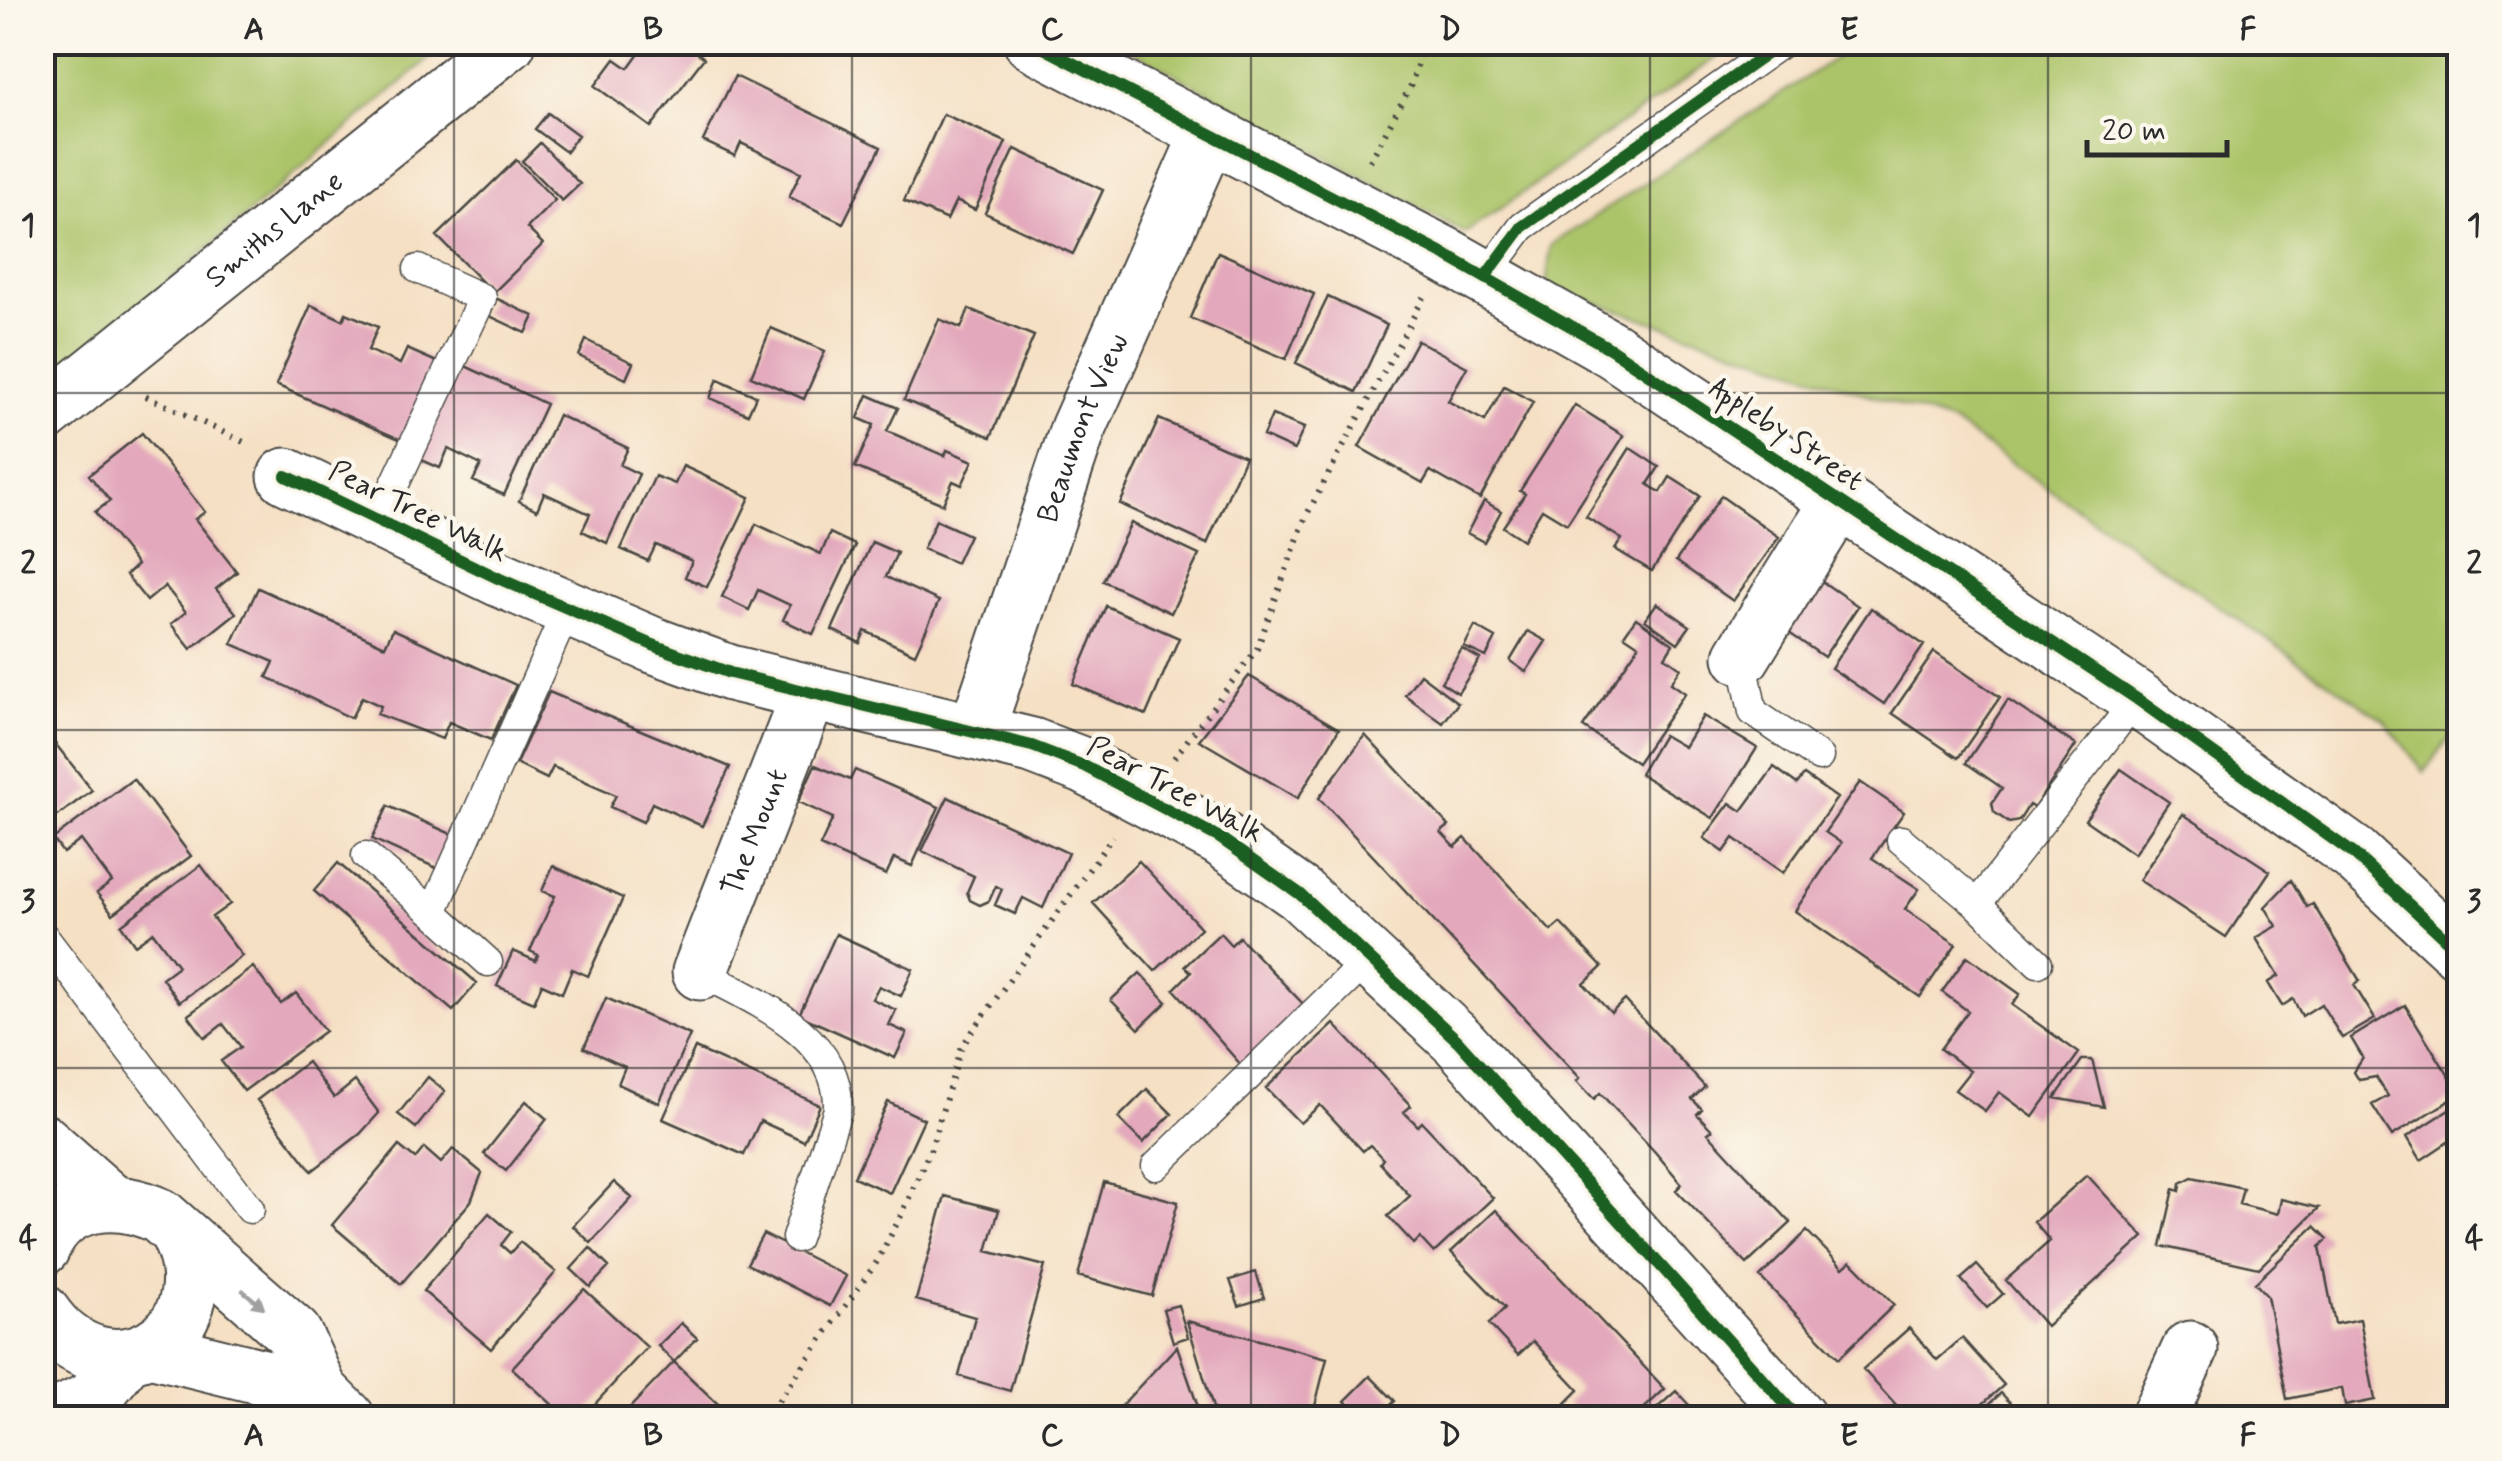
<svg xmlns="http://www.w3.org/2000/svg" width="2502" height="1461" font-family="Mynerve,sans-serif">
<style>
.green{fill:#acc469;stroke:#6c784a;stroke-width:2.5}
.building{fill:#e3a8bc}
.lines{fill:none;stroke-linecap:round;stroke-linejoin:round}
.lane-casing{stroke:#494642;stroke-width:31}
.street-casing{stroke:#494642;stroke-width:59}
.secondary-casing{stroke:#494642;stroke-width:59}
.path{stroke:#494642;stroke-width:6;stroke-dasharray:2.5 8;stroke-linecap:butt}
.lane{stroke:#fff;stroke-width:28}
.street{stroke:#fff;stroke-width:55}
.secondary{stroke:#fff;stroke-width:55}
.cycleway-casing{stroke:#fbf7ec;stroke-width:19}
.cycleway{stroke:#1b5e20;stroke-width:12}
.oneway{fill:#a0a0a0}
.grid{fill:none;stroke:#2b2b2b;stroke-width:2.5;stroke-opacity:0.55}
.labels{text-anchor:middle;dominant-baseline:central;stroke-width:9;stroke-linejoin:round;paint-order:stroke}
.street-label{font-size:30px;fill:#2b2b2b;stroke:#fbf7ec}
.neatline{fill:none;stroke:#2b2b2b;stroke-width:4}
.grid-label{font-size:32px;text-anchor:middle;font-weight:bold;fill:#2b2b2b}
</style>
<rect width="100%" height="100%" fill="#fbf7ec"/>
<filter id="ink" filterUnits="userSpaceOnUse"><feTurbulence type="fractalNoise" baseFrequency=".01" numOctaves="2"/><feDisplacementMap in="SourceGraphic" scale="20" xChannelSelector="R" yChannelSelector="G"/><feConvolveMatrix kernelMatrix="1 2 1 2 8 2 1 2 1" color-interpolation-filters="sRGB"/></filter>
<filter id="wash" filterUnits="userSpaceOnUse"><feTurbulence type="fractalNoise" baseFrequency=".0048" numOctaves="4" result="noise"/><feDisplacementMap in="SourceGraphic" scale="40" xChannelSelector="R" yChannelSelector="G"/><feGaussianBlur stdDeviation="2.25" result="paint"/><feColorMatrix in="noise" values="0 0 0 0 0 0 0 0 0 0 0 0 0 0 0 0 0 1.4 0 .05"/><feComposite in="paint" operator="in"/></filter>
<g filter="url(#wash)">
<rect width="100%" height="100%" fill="#f5e0c4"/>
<path class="green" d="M43 43H447L43 390Z
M1118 43 1737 42V43L1465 233Z
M1858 43H2459V725L2424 772 2384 720 1953 423 1546 286 1551 245Z"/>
<g id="blocks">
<path class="building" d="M647 42H684L704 58 651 127 595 86 615 59 628 68Z
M735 76 881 147 843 223 789 197 801 172 741 143 735 156 703 141Z
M548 113 578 135 566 152 535 129Z
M943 114 1006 142 975 210 956 201 947 220 904 201Z
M540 143 580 184 562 201 522 161Z
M1015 149 1103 190 1073 254 985 213Z
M516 160 555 200 527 228 543 244 493 293 437 236Z
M1218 252 1314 294 1286 359 1190 318Z
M491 296 534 316 526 333 483 313Z
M1328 297 1387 325 1356 392 1296 363Z
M311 305 343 320 346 313 378 327 368 350 400 364 407 349 439 363 404 441 276 385Z
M969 309 1034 336 991 437 904 400 939 319 961 328Z
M771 328 825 351 804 399 751 376Z
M586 340 633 363 626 379 579 356Z
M1417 340 1467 367 1448 401 1464 410 1485 421 1504 386 1533 402 1480 499 1430 471 1423 483 1359 447Z
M461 364 546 404 504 495 473 481 481 465 448 449 440 468 417 458Z
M718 379 756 396 748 414 710 398Z
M868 395 898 408 887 431 945 456 947 450 973 461 962 485 953 481 943 504 855 467 874 425 858 418Z
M1575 405 1624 436 1567 524 1542 509 1523 540 1503 527 1525 494 1520 491Z
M558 415 628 448 620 465 639 474 607 543 582 531 590 514 570 505 544 493 537 510 519 501Z
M1272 415 1304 428 1294 450 1263 436Z
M1159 419 1245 457 1207 544 1120 504Z
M142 433 205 512 195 519 237 572 216 589 236 613 191 649 171 624 186 612 165 586 147 601 126 575 137 565 95 512 110 501 89 475Z
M1630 448 1659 467 1648 484 1653 488 1661 492 1670 477 1700 496 1652 571 1615 549 1622 539 1586 517Z
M683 466 750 497 707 587 685 577 692 561 656 545 648 561 621 549 655 476 675 484Z
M1721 496 1779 537 1733 601 1676 561Z
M1484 501 1501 511 1484 542 1467 533Z
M936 520 969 535 956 563 923 549Z
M1131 523 1199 555 1171 613 1103 581Z
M756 524 821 554 830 533 855 545 813 634 783 620 790 605 758 590 749 610 722 597Z
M872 542 897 553 886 577 939 601 915 654 865 631 860 643 832 630Z
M1814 576 1858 606 1824 657 1779 626Z
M258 588 385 646 393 629 516 685 491 740 449 722 442 739 377 714 381 706 362 697 351 718 267 677 274 662 232 644Z
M1657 603 1690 626 1678 643 1645 620Z
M1106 606 1179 638 1146 715 1073 684Z
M1871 608 1924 645 1884 704 1831 668Z
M1636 618 1673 644 1665 657 1681 668 1671 683 1685 693 1637 763 1583 727 1639 645 1624 635Z
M1475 626 1496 638 1486 657 1464 647Z
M1528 631 1546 641 1526 672 1510 661Z
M1462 649 1480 659 1458 693 1441 682Z
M1934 652 2000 697 1958 758 1892 713Z
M1420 674 1458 703 1443 723 1405 695Z
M1249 676 1339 729 1298 798 1199 740Z
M549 692 730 767 702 826 652 803 643 822 610 807 616 795 553 767 547 779 516 764Z
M2008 700 2076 745 2034 808 2029 805 2019 821 2009 823 1994 812 1992 803 2002 788 1966 763Z
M1703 716 1757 748 1713 818 1640 774 1663 735 1684 747Z
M42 727 92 790 42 828Z
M1365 735 1449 826 1441 832 1455 847 1465 838 1551 931 1560 923 1602 967 1584 984 1611 1013 1625 1000 1705 1087 1692 1099 1702 1109 1697 1114 1712 1130 1708 1133 1791 1223 1747 1264 1676 1190 1682 1184 1655 1152 1600 1093 1594 1099 1577 1081 1580 1078 1319 798Z
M815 765 850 780 855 770 939 807 912 866 894 858 886 875 820 846 833 818 798 802Z
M1774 767 1797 784 1804 775 1837 798 1783 873 1734 838 1724 852 1704 838 1730 803 1742 811Z
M2121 769 2169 802 2134 854 2085 820Z
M133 779 191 856 113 914 97 893 112 882 81 840 63 853 53 839Z
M1860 782 1904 812 1872 858 1919 889 1905 909 1956 944 1920 997 1795 911 1841 843 1825 832Z
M948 797 1068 853 1043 908 1023 898 1015 914 995 905 1002 889 996 886 989 901 980 905 970 900 967 892 974 876 922 851Z
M388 806 458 837 443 871 372 839Z
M2183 814 2270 871 2226 937 2139 880Z
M1139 861 1201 928 1155 971 1093 903Z
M338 863 477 983 453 1011 314 891Z
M201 865 230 904 212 917 242 956 179 1002 162 978 178 966 167 951 153 932 135 945 121 925Z
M553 866 623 898 588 976 572 969 562 993 542 984 534 1002 497 986 513 951 536 961 538 955 530 951 555 896 542 891Z
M2291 880 2307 907 2313 904 2360 981 2354 985 2375 1019 2342 1038 2321 1004 2302 1016 2293 999 2282 1006 2268 983 2279 976 2256 938 2277 926 2265 907Z
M1220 933 1231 945 1239 937 1305 1006 1242 1066 1174 989 1191 972 1185 966Z
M836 934 913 969 901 996 879 986 872 999 896 1010 889 1025 907 1033 895 1058 799 1015Z
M1967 956 2020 994 2012 1005 2079 1053 2033 1117 1999 1092 1985 1111 1955 1090 1970 1071 1940 1049 1968 1011 1942 992Z
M253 967 281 1004 296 993 325 1031 244 1091 221 1061 241 1047 223 1024 205 1038 188 1015Z
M1140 973 1167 1002 1139 1029 1111 1000Z
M606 998 690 1035 659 1103 618 1084 625 1067 584 1048Z
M2405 1005 2460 1094 2392 1136 2372 1105 2388 1096 2376 1077 2359 1080 2354 1072 2363 1058 2351 1038Z
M1334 1024 1411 1106 1404 1112 1418 1126 1422 1122 1493 1198 1434 1253 1420 1238 1414 1244 1388 1216 1410 1196 1380 1163 1383 1159 1370 1145 1363 1151 1320 1105 1300 1123 1266 1088Z
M695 1048 820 1105 804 1141 760 1121 744 1155 663 1119Z
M2082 1060H2092L2104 1107 2055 1098Z
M307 1062 334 1098 355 1081 379 1113 360 1134 312 1171 257 1100Z
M428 1077 445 1091 416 1128 398 1114Z
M1147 1089 1172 1114 1143 1143 1118 1118Z
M526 1101 547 1119 506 1171 484 1154Z
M888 1102 924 1119 890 1193 854 1177Z
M2460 1103V1159L2448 1142 2421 1160 2407 1137Z
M399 1146 415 1159 424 1148 441 1163 453 1149 482 1173 471 1201 401 1284 332 1225Z
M2087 1175 2144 1237 2046 1326 2006 1280 2050 1241 2034 1222Z
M2192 1177 2243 1188 2239 1204 2278 1214 2281 1199 2319 1208 2259 1268 2161 1246 2174 1189 2180 1191 2181 1183Z
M614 1182 632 1198 591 1243 573 1226Z
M1104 1182 1178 1202 1152 1296 1078 1276Z
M945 1196 999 1210 987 1251 1045 1266 1010 1391 959 1376 975 1317 916 1300Z
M1496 1210 1665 1389 1634 1418H1581L1566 1403 1579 1390 1533 1341 1518 1355 1489 1324 1505 1308 1451 1252Z
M489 1213 511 1232 501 1245 510 1253 520 1242 556 1272 491 1349 423 1291Z
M2315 1226 2328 1239 2320 1247 2335 1324 2360 1319 2375 1400 2345 1406 2342 1388 2287 1399 2267 1296 2255 1283Z
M1807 1231 1843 1268 1851 1261 1894 1305 1839 1358 1760 1277Z
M763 1234 846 1276 830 1306 747 1264Z
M590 1248 609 1267 590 1287 571 1269Z
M1977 1265 2003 1294 1987 1308 1961 1279Z
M1256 1272 1264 1298 1239 1306 1230 1280Z
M584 1289 647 1347 582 1418H567L512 1368Z
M1178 1305 1188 1337 1173 1342 1163 1309Z
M1187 1321 1327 1358 1312 1418H1243L1214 1411Z
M681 1323 697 1338 674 1362 658 1346Z
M1909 1328 1937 1360 1962 1338 2004 1385 1967 1418H1907L1863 1369Z
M1177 1346 1198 1407 1187 1418H1110Z
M674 1362 701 1388 733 1418H620Z
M1370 1376 1395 1401 1378 1418H1346L1354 1410 1345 1401Z
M1676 1391 1701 1418H1646Z
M2001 1393 2025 1418H1974Z
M2295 1407 2305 1418H2282Z"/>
</g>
</g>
<g filter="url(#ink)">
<use href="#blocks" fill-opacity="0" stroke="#494642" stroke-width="2.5"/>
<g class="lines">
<defs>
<path id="lane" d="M1485 277 1522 227 1783 42
M378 520 482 298 418 269
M1742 657 1753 712 1819 757
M1901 840 1977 904 2137 699
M366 856 433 912
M1977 904 2038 963
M42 934 250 1209
M488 962 433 912 568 608
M700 972C755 1001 841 1036 838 1109L796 1238
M1156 1166 1368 960"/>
<g id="street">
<path d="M286 476 500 579 653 645 730 673 1032 746 1084 766 1220 838 1300 894 1458 1041 1798 1418"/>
<path d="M1742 657 1839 500"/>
<path id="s1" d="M976 732 1078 429 1209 133"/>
<path id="s2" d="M700 972 809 694"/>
<path d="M2158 1418 2190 1349"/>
</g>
<g id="secondary">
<path d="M1032 42 1447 256 1611 349 2137 699 2354 854 2460 952"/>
<path id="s3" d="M42 416 508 42"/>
<path d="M42 1141 110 1201"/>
<path d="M42 1248C62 1197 119 1196 160 1216L294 1334 320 1391 347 1418"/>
<path d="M42 1312C105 1405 226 1338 179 1236"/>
<path d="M150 1349 320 1391"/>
<path d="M54 1418 93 1399 126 1357"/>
</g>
</defs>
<use href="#lane" class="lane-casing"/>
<use href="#street" class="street-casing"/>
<use href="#secondary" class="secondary-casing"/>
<path class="path" d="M1370 161 1411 85 1424 42
M146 396 248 444
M1174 758 1257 649 1306 516 1424 297
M766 1418 876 1263 902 1214 931 1148 962 1046 1113 836"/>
<use href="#lane" class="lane"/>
<use href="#street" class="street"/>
<use href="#secondary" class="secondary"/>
<defs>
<path id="cycleway" d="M1032 42 1447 256 1611 349 2137 699 2354 854 2460 952
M1485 277 1522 227 1783 42
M286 476 500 579 653 645 730 673 1032 746 1084 766 1220 838 1300 894 1458 1041 1798 1418"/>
</defs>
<use href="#cycleway" class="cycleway-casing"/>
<use href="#cycleway" class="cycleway"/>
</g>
<defs><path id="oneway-solid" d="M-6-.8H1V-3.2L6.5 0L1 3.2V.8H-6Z" transform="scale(2.5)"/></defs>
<use class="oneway" href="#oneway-solid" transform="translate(253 1299) rotate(40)"/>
</g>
<path class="grid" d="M454 42V1418M852 42V1418M1251 42V1418M1650 42V1418M2048 42V1418M42 393H2460M42 730H2460M42 1068H2460"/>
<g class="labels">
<g class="street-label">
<text stroke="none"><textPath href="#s3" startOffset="298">Smiths Lane</textPath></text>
<text stroke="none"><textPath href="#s1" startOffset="322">Beaumont View</textPath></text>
<text transform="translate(1786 435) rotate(34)">Appleby Street</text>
<text transform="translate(418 512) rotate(26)">Pear Tree Walk</text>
<text transform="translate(1175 790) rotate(28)">Pear Tree Walk</text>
<text stroke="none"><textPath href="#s2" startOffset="150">The Mount</textPath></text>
</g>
</g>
<rect width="2502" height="1461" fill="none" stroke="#fbf7ec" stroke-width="110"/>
<path d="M2087 140v15h140v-15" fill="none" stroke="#2b2b2b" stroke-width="5"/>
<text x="2102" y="140" font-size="30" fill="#2b2b2b" stroke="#fbf7ec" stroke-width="8" paint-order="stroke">20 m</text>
<rect x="55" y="55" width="2392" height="1351" class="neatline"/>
<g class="grid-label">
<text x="254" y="39">A</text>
<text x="653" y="39">B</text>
<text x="1052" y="39">C</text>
<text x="1450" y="39">D</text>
<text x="1849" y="39">E</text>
<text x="2248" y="39">F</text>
<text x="28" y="235">1</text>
<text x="2474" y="235">1</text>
<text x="28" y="573">2</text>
<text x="2474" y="573">2</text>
<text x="28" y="911">3</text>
<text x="2474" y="911">3</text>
<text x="28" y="1248">4</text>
<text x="2474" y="1248">4</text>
<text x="254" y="1445">A</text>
<text x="653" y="1445">B</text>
<text x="1052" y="1445">C</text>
<text x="1450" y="1445">D</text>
<text x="1849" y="1445">E</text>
<text x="2248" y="1445">F</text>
</g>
</svg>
